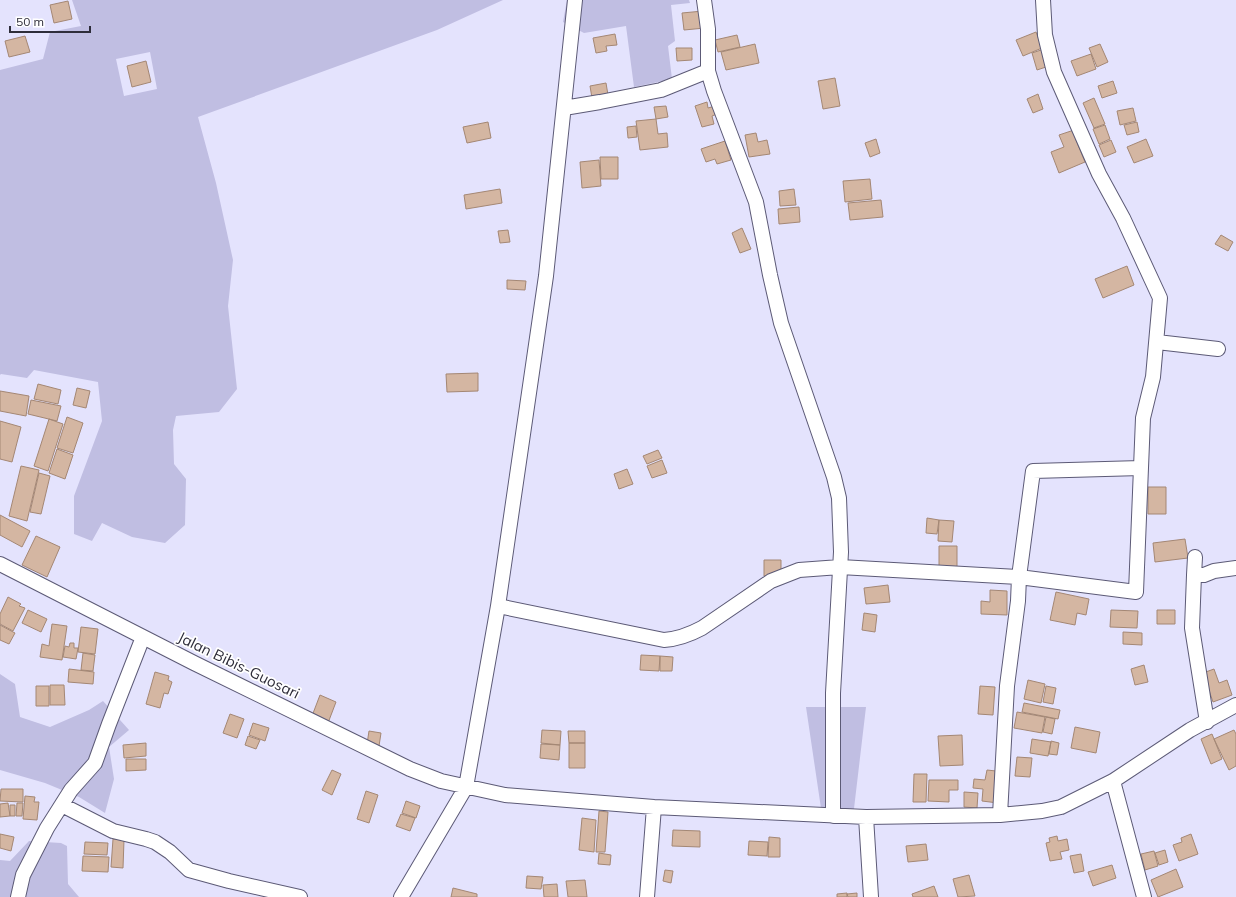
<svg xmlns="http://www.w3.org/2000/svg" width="1236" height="897" font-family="Mulish,sans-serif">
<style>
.green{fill:#c0bee2;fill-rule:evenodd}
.building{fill:#d4b6a2;stroke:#a48774}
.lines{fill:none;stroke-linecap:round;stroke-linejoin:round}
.minor-casing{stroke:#5c5a76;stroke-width:16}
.minor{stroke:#fff;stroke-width:14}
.labels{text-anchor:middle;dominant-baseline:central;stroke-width:3.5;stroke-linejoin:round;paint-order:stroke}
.street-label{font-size:15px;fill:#2e2d3a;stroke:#fff}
</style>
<rect width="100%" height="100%" fill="#e4e3fd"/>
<path class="green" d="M72 0H503L437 30 198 117 216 183 233 260 228 306 237 389 219 412 176 416 173 430 174 464 186 479 185 525 165 543 132 537 102 523 92 541 74 534V496L102 421 98 382 34 370 27 378 1 374 0 375V70L43 59 50 32 81 26ZM150 52 157 89 124 96 116 59Z
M567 0H689L690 3 671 5 675 41 668 46 672 79 634 87 626 26 584 33 563 22Z
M0 674 15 684 20 717 50 727 89 710 103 701 129 730 109 747 114 779 105 813 79 797 45 783 0 770Z
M806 707H866L853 817 822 815Z
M29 841 61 843 67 846 68 884 79 897H0V860L10 861Z"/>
<path class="building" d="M68 1 72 19 54 23 50 5Z
M703 11 705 28 684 30 682 13Z
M1036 32 1042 48 1023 56 1016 40Z
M615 34 617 45 606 46 607 51 596 53 593 38Z
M737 35 740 47 718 52 715 40Z
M25 36 30 52 9 57 5 41Z
M755 44 759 63 726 70 721 52Z
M1100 44 1108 62 1097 67 1089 48Z
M676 48H692V60L677 61Z
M1044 49 1049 66 1037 70 1032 53Z
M1091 54 1096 69 1077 76 1071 61Z
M146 61 151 82 132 87 127 66Z
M835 78 840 106 823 109 818 81Z
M1113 81 1117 93 1102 98 1098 86Z
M606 83 608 95 592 98 590 86Z
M1038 94 1043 109 1033 113 1027 99Z
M1094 98 1105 124 1094 128 1083 103Z
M707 102 708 108 715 106 717 114 712 116 714 124 702 127 695 106Z
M666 106 668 117 656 119 654 107Z
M1133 108 1136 121 1120 125 1117 111Z
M656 119 658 134 667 133 668 147 640 150 636 121Z
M488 122 491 138 467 143 463 127Z
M1137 122 1139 132 1127 135 1124 125Z
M1105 125 1110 139 1099 144 1093 129Z
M636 126 637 137 628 138 627 127Z
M1077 129 1081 139 1076 140 1085 162 1059 173 1051 152 1064 147 1059 135Z
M756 133 758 142 767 140 770 154 749 157 745 135Z
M876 139 880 153 870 157 865 143Z
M1146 139 1153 156 1134 163 1127 147Z
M1111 140 1116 152 1104 157 1099 145Z
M725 141 731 160 717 164 715 159 706 162 701 149Z
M600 157H618V179H601Z
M599 160 601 186 582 188 580 162Z
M870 179 872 199 845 202 843 181Z
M500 189 502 203 466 209 464 195Z
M794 189 796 205 780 206 779 191Z
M881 200 883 217 850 220 848 203Z
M799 207 800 222 779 224 778 209Z
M742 228 751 249 740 253 732 233Z
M508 230 510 242 500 243 498 231Z
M1221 235 1233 242 1228 251 1215 244Z
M1127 266 1134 285 1103 298 1095 279Z
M507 280 526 281 525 290 507 289Z
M478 373V391L447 392 446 374Z
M38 384 61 390 58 404 34 399Z
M77 388 90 391 86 408 73 405Z
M0 391 29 396 26 416 0 411Z
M31 400 61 406 57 421 28 414Z
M67 417 83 423 73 453 57 448Z
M49 419 63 424 48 471 34 466Z
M0 421 21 427 12 462 0 459Z
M57 449 73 455 65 479 49 473Z
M658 450 662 458 647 464 643 456Z
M662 460 667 473 652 478 647 466Z
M21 466 39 470 27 521 9 516Z
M627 469 633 484 619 489 614 474Z
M39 473 50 476 41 514 30 512Z
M1148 487H1166V514H1148Z
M0 515 30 531 22 547 0 535Z
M927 518 939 520 937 534 926 533Z
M939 520 954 521 952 542 938 541Z
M36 536 60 547 47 577 22 565Z
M1185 539 1188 558 1155 562 1153 543Z
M939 546H957V569H939Z
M764 560H781V576H764Z
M888 585 890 602 866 604 864 588Z
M990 590 1007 591V615L981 614V601L990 602Z
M1056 592 1089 599 1086 615 1077 613 1075 625 1050 620Z
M8 597 21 604 19 606 25 608 13 631 0 624V614Z
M28 610 47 619 41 632 22 623Z
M1111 610 1138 611 1137 628 1110 627Z
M1157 610H1175V624H1157Z
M864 613 877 615 875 632 862 630Z
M52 624 67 626 62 660 40 657 42 644 49 646Z
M0 625 15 633 9 644 0 640Z
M81 627 98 629 95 654 78 652Z
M1123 632 1142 633V645L1123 644Z
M70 643H74V648H78L76 659 63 657 65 646 69 647Z
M83 653 95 655 93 671 81 670Z
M641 655 660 656 659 671 640 670Z
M660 656 673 657 672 671H660Z
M1144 665 1148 682 1135 685 1131 669Z
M69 669 94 672 93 684 68 682Z
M1214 669 1219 683 1227 680 1232 695 1213 702 1203 673Z
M155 672 169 676 168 680 172 682 168 694 164 693 160 708 146 704Z
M1028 680 1045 684 1041 703 1024 699Z
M50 685H64L65 705H50Z
M36 686H49V706H36Z
M980 686 995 687 993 715 978 714Z
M1046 686 1056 688 1053 704 1043 702Z
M320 695 336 702 328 723 312 716Z
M1024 703 1060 710 1058 719 1022 712Z
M1017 712 1045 717 1042 733 1014 728Z
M230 714 244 719 237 738 223 733Z
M1046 717 1055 719 1052 734 1043 732Z
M253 723 269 728 265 741 249 735Z
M1075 727 1100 732 1096 753 1071 748Z
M542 730 561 731 560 745 541 743Z
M1234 730 1236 734V766L1229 770 1214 739Z
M369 731 381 733 379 746 367 744Z
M568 731H585V743H569Z
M1212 734 1222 759 1211 764 1201 739Z
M962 735 963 765 940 766 938 736Z
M248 736 260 740 256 749 245 745Z
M1032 739 1051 742 1048 756 1030 753Z
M1051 741 1059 743 1057 755 1049 754Z
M146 743V756L124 758 123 745Z
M569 743H585V768H569Z
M541 744 560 745 559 760 540 758Z
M1017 757 1032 758 1030 777 1015 776Z
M126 759H146V770L126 771Z
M332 770 341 774 332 795 322 790Z
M987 770 996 771 995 782 1000 783 998 803 982 801 983 789 973 788 974 779 985 780Z
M914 774H927L926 802H913Z
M929 780H958V790H949V802L928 801Z
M1 789H23V802L0 801Z
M366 791 378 795 369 823 357 819Z
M964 792 978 793 977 808 964 807Z
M25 796 35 797 34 802H39L37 820 23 819Z
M406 801 420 806 416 818 402 813Z
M8 803 10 816 0 817V804Z
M17 803H23L22 816H16Z
M10 805H15V816H10Z
M599 811 608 812 605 852H596Z
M401 814 415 818 410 831 396 826Z
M582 818 596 820 594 852 579 850Z
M673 830 700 831V847L672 846Z
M0 834 14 837 11 851 0 848Z
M1191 834 1198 854 1179 861 1173 845 1182 842 1181 838Z
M1057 836 1058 841 1067 839 1069 850 1060 852 1062 859 1050 861 1046 843 1050 842 1049 838Z
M769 837 780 838V857H768Z
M113 839 124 840 123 868 111 867Z
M749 841 768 842 767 856 748 855Z
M85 842 108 843 107 855 84 854Z
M926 844 928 860 908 862 906 846Z
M1165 850 1168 862 1159 865 1155 853Z
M1154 851 1158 866 1145 870 1141 854Z
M599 853 611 855 610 865 598 864Z
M1081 854 1084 871 1074 873 1070 856Z
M83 856 109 857 108 872 82 871Z
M1112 865 1116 878 1093 886 1088 872Z
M1176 869 1183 887 1158 897 1151 880Z
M665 870 673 871 671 883 663 881Z
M969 875 975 896 958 897 953 879Z
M527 876 543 877 541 889 526 888Z
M585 880 587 897H568L566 881Z
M557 884 558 897H544L543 885Z
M934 886 938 897H913L912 894Z
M453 888 477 894V897H451Z
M847 893V897H837V894Z
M857 893V897H848L847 894Z"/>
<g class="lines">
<defs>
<path id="minor" d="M704 0 708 29V71L714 91 756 202 770 275 781 323 834 477 839 498 841 552 833 693V816
M564 108 600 102 661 90 708 71
M1157 342 1218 349
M0 564 194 663 410 769 441 781 505 795 654 807 866 817 1000 815 1042 811 1061 807 1113 781 1190 730 1236 705
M1194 575 1195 557
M498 606 664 640C678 639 689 635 702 628L771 581 799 570 840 567 1019 577 1136 592 1143 418 1153 377 1160 298 1123 218 1099 174 1054 72 1045 35 1043 0
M1207 722 1192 628 1194 575H1204L1214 571 1236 568
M1113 781 1144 897
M62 805 113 831 146 839 155 842 170 852 189 870 229 881 300 897
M1000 815 1007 686 1018 601 1019 577 1033 471 1141 468
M866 817 871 897
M18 897 23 875 47 828 71 790 95 763 109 724 143 637
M401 897 466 787 498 606 546 276 575 0
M647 897 654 807"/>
</defs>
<use href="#minor" class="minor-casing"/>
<use href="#minor" class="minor"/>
</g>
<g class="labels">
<g class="street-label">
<text transform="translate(239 665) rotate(26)">Jalan Bibis-Guosari</text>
</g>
</g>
<path d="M10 26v6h80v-6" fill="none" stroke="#2e2d3a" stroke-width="2"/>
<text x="16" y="26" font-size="12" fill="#2e2d3a" stroke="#ffffff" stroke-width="3" paint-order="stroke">50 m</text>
</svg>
